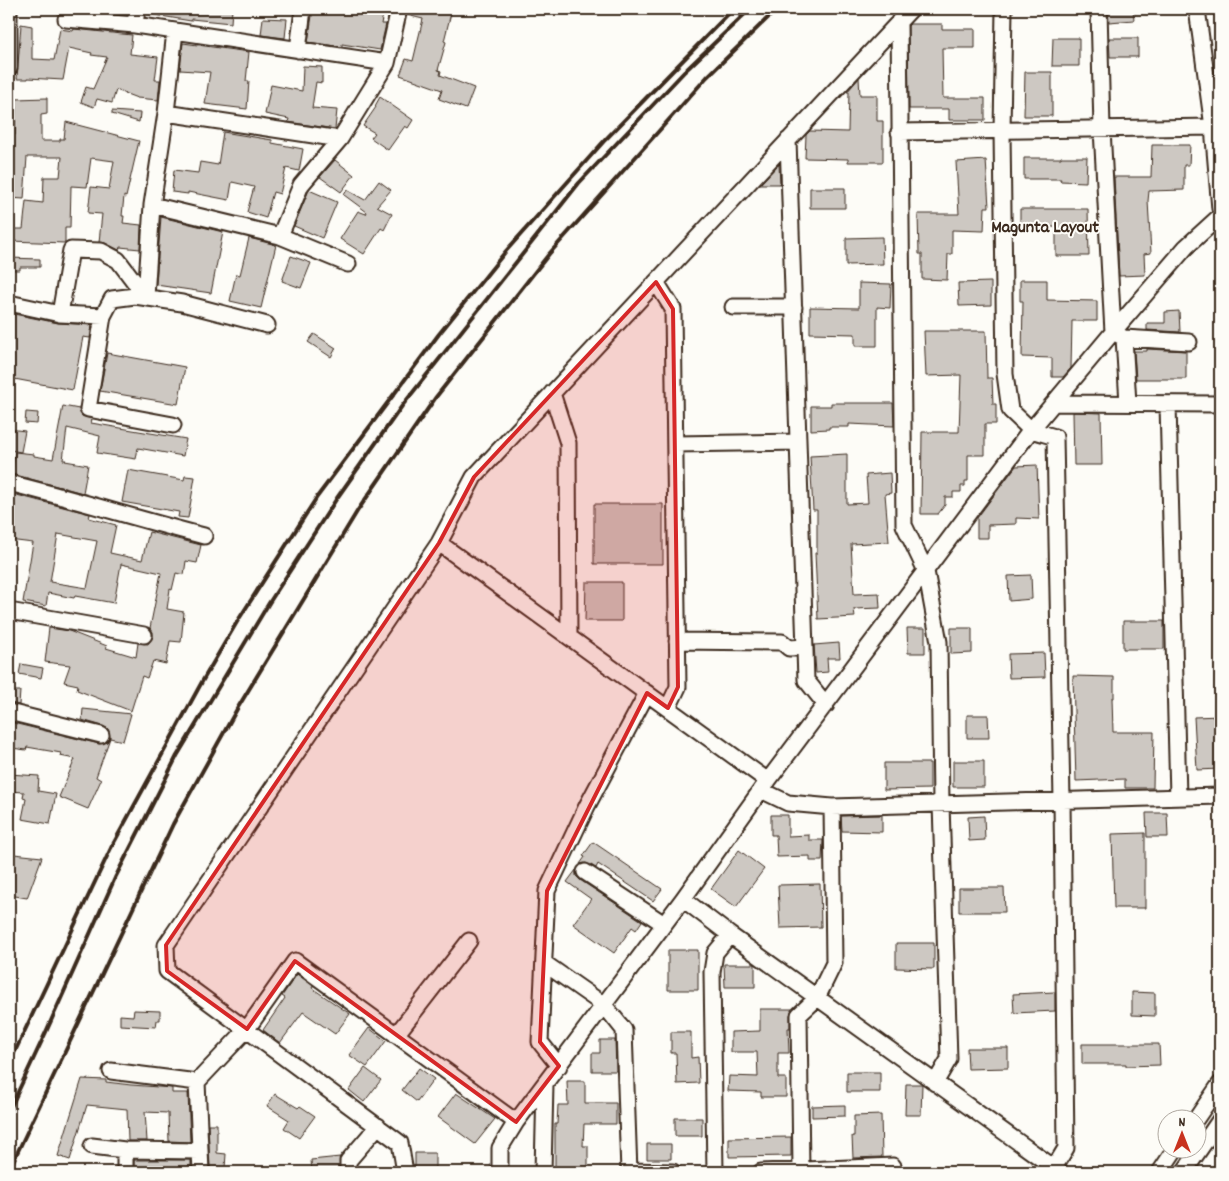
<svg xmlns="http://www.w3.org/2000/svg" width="1229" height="1181" font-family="Dekko,sans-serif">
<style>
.building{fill:#cdc8c2;stroke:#3b2a1e;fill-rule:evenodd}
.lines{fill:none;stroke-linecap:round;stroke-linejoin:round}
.minor-casing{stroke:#3b2a1e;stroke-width:19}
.minor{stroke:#fdfcf7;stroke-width:15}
.rail{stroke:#3b2a1e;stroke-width:4}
.marked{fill:#d62828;fill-opacity:0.2;stroke:#d62828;stroke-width:4;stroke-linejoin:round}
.labels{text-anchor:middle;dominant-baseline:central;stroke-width:4;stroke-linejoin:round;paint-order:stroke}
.neighbourhood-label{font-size:18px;font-weight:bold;fill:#3b2a1e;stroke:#fdfcf7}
</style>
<rect width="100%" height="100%" fill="#fdfcf7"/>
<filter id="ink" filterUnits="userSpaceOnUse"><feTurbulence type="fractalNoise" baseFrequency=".02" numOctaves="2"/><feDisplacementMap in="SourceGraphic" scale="10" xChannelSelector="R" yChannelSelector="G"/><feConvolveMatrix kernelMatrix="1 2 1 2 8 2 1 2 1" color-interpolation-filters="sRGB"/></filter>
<g filter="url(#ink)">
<path class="building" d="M149 9H232L231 23 191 19V21L149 14Z
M313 9H384L381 24H386L380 50 342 44V47L308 42Z
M408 9H452L444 41 446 42 438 70 441 71 440 75 474 88 466 109 439 99 442 90 400 75 406 59 413 61 423 19 407 15Z
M1108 9H1133L1134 20 1109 22Z
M263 18 287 19 285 38 261 35Z
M21 24 32 26V59L54 60 60 29 73 31 74 29 132 35 130 54 158 57 155 80H160L158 100 137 98 116 90 112 103 97 99 94 107 81 102 86 87 93 89 107 57 91 55 92 53 69 48 63 80 28 78V79H17Z
M910 24H942V29H975V48H942L943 98H985V120H949V109H909L908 26Z
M1053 38H1079V66H1052Z
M1109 38H1138V57H1110Z
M183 43 249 52 246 81H249L247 109 205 104 210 72 180 70Z
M303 66 322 67V83L316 82 312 108 337 110 335 129 288 122 289 119 265 114 271 85 302 91Z
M1025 72H1052V116H1024Z
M859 78 860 95H877V121H883V162H848V159L805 158 806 135 810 131 848 132 849 92H847Z
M380 97 413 120 408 128 405 126 388 150 371 138 375 133 363 126 376 107 375 106Z
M47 98V114L41 115V141H60V139H64L66 122 139 141 126 197 124 196 122 216H124L123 223 141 225 140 249 120 247 119 250 105 243 99 242 102 214 88 213 91 187 109 189 114 161 91 158 87 187 71 186 70 228H65V243L10 241V229H23L26 201 43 203 44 177H60L62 157H27L24 199 9 198 13 135H15L16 99Z
M112 111 140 113 139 122 112 114Z
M223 132 272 140V143L303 149 299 171 286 168 280 194 273 192 266 218 247 212 254 187 232 182 229 200 188 192V194L172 192 174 170 198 173 200 162 218 165Z
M1152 145H1190L1189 165H1184V190L1149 191 1148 201 1151 253 1144 254 1145 275 1119 276 1114 177H1151Z
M1061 157H1087L1086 182 1060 181 1061 179H1024V158H1061Z
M335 160 354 175 341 192 320 177Z
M986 160 989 207H985L984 231 952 230V254H948L947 280 922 279V254H919L918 214H959L956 162Z
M779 165 780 184H760L777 166Z
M379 181 391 190 377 206 392 214 384 230 381 228 364 254 340 239 358 211 366 214 367 212 344 195 347 190 365 200Z
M810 188H845V208H810Z
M309 190 337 202 322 238 294 226Z
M1020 209H1088L1089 256H1056V227L1020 228Z
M161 217 223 232 211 293 156 285Z
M882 237 883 264 846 265V238Z
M249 238 276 245 261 308 230 301 236 274 240 275Z
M291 256 311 263 301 288 282 281Z
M9 258 40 259V267H20V270H9Z
M1020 280H1047V300L1097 301V321H1072L1071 368 1063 377H1052V358L1022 357 1023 301H1020Z
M991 282V305L959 306 958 283Z
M859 283 891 284 890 308 877 307V346H855V334L810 333V307L859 308Z
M1179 311 1180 332 1147 330V323H1165V312Z
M9 313 58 323 92 325 90 338 83 337 73 390 9 378Z
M924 331H986L987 378H992L993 404H996V424H985V455H968V481H965V486H961V492H953V497H945V505L938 514H921L922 432H959L961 375 926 376Z
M314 334 336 348 331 357 308 342Z
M1147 349 1186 351V379H1136L1134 351H1147Z
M107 353 185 367 178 404 100 391Z
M831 403H893L894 426 849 424V427H829V429L811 430V406H831Z
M63 406 79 409 82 416 92 419 91 423 186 439 183 456 138 448 136 459 97 453 100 436 67 428 63 460H66L65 461 88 465 83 493 12 474 15 452 34 454V456L53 459Z
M26 412 38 413 37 424 25 423Z
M1073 412 1101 413 1102 465H1074Z
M9 429 25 431 21 452 9 450Z
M847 454V504L868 503 866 475 890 473 891 493 885 494 889 542 851 544 854 594 879 593 880 608 854 609 855 617 818 619 815 553H817V510H813L810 456Z
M1037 465 1039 519 1016 518V524L988 525V538H977V518L1016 466Z
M128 470 184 480 185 476 195 477 188 518 178 517 179 512 122 502Z
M9 493 90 514 89 518 116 525 110 553 142 560 149 532 201 545 197 563 186 561 184 575 176 573 172 590 170 589 167 609 184 612 181 642 170 641 166 664 153 661 147 678 142 676 131 711 77 690 78 685 64 682 70 665 45 662 49 628 69 631 107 646 106 648 136 657 138 643 148 644 153 637V632L150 628 161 573 121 564 114 603 75 596 74 598 48 593 46 606 23 602 33 543 9 540ZM58 534 97 541 87 588 50 582Z
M594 504H663V564H594Z
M1031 575 1032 599 1009 601 1008 576Z
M586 582H622V621H585Z
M1123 621H1164V649H1123Z
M907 628H925V653H908Z
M951 628H972V653L951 654Z
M839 643 840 658H827L828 672 816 673 814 645Z
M1044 653 1045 677 1009 678 1008 654Z
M21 664 43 668 41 678 19 674Z
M1073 676 1114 677V698H1112L1113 732H1154L1153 788H1125V779L1076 781Z
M9 691H20L19 705 9 703Z
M83 709 131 714 123 741 110 738 96 777 101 780 88 809 59 797 75 759 60 756 61 753 27 747 26 750 12 748V746L9 745V722L99 744 107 742 110 737 108 729 103 726 82 720Z
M967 715H988L989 738H967Z
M1220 716V769L1197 770 1194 717Z
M953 761H984V787H953Z
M884 763H930V789L884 790Z
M9 774 39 776 38 791 56 794 50 824 22 819 26 799 23 798 24 792 9 791Z
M1146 813H1167L1168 837H1147Z
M771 815H788V836L809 835V840H823L822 861H810V856L777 857 776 835H771Z
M882 815V832L842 831 841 816Z
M984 816 985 840 969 841 968 817Z
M1145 833V908H1114L1112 834Z
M593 842 662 889 653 901 598 864 596 868 586 863 580 864 585 857 583 856Z
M739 850 764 869 736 907 711 889Z
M14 854 42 857 27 898 9 895V855Z
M576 870V876L580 880 642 921 636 930 632 927 614 953 573 924 591 899 567 882Z
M820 884 821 927 780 928 778 885Z
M959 888H1004L1005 912H959Z
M896 943H934V969L896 968Z
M668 950H698V990H668Z
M724 964H755V987H725Z
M297 974 313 986 312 988 350 1014 335 1034 303 1012 280 1043 263 1030 285 998 282 996Z
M1055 992V1011L1014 1013 1013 994Z
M1132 992 1155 993V1016L1132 1015Z
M760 1009H792L790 1015V1028H788L789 1053H778V1078H786V1097H761V1092L728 1091 729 1076 758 1077 757 1052H731V1032L760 1031Z
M134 1010 160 1011V1020H157L156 1027 120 1025V1015L133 1016Z
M369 1028 386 1041 367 1067 349 1055Z
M671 1032H691V1058L698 1057 699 1083 677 1084 676 1053H671Z
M600 1040H615L616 1071H592V1053H600Z
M1082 1044H1159L1160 1065 1126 1066V1064H1082Z
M967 1048H1008V1068L968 1069Z
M365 1068 381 1080 364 1102 349 1090Z
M419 1068 434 1079 417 1102 402 1090Z
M847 1072H880V1092H847Z
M82 1079 106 1080V1082L131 1085 172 1088V1093H188L190 1142 169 1141 168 1113 145 1112 147 1141H128L127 1109 87 1105 70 1160 58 1156Z
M567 1081H585V1103H616V1124H584L583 1146H588V1167L555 1168V1124H557L558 1105H568Z
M906 1084H922L921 1115H905Z
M456 1093 495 1119 475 1144 438 1117Z
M275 1094 298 1108 300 1106 315 1116 299 1138 284 1128 289 1120 267 1106Z
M845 1105V1116L812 1117V1106Z
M881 1115 882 1157 853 1158 852 1136H854V1116Z
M675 1118H702V1136H675Z
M208 1124H217V1153L226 1154 225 1168H210Z
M791 1137V1156L729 1157V1138Z
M647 1144H671V1159H647Z
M415 1153H435V1172H415Z
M340 1157 339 1172H312L311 1160Z
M134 1160H191V1167H188V1172H134Z"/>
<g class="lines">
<defs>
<path id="minor" d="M1004 9 1002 131 1005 374 1010 410 1031 430 1055 437 1062 801 1066 1148 1054 1168
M1099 9 1102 129 1113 332 1124 338
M1197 9 1213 127 1220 209
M66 19 135 25 387 63
M899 21 904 525 926 571 939 642 941 804 949 1059 935 1083
M135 25 137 9
M298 50 303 9
M9 68V9
M166 113 340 139
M899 132 1213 127
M788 140 806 680 826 705
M152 205 280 236 348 264
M280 236 301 185 340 139 387 63 399 9
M656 282 673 309 678 687 668 708
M146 297 152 205 166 113 175 31
M9 303 60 314 103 316
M733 307H794
M60 314 71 250 101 251 118 260 146 297
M552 393 568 443 569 636
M1055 403 1220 404
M1128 403 1124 338 1189 342
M1168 404 1178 797
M173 425 88 409 103 316 112 299 135 296 182 303 267 325
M675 444 798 442
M9 483C74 499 138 519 204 536
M439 543 768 781
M9 611 144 635
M677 641 782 642 789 648 805 647
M9 712 101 735
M761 790 788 803 832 807 1220 796
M585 872 664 924
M683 899 730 935 1060 1172
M544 963 604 1005 624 1030 629 1172
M396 1035 469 941
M559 1066 540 1042 547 891 587 806 647 693
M111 1071 197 1082
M1196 1119 1220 1084
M92 1146 125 1150 200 1151
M125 1150V1172
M629 1171 673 1172
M801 1171 799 1015 817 998 834 963 832 807
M201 1172 197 1082 247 1029 295 961 516 1122
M348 1172V1161L378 1126
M405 1172 400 1143 167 971 166 945 439 543 474 477 911 9
M500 1172V1148L516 1122 683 899 761 790 1031 430 1113 332 1186 247 1220 216
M543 1172 545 1084
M715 1172 712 972 715 953 730 935
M761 1172 893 1166V1172
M1160 1172 1176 1148
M1184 1172 1220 1120"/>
</defs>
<use href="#minor" class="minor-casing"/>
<use href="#minor" class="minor"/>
<path class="rail" d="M9 1064 111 848 203 680 237 622 317 497 439 334 506 251 605 140 733 9
M9 1111 46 1032 115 878 177 756 269 603 337 498 402 406 579 183 685 71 750 9
M9 1170 173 824 237 709 358 510 436 397 549 254 707 77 777 9"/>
</g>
</g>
<path class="marked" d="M656 282 673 309 678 687 668 708 647 693 547 891 540 1042 559 1066 516 1122 295 961 247 1029 167 971 166 945 439 543 474 477Z"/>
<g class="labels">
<g class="neighbourhood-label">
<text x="1045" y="228">Magunta Layout</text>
</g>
</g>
<rect width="1229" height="1181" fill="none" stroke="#fdfcf7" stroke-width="30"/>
<rect x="15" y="15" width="1199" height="1151" fill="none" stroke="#3b2a1e" stroke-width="2" filter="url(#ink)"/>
<g transform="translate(1182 1134)"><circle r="24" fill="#fdfcf7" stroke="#afa8a0"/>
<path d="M0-4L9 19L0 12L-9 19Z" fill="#c8321e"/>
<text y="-8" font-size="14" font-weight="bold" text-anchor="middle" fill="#3b2a1e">N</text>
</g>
</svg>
